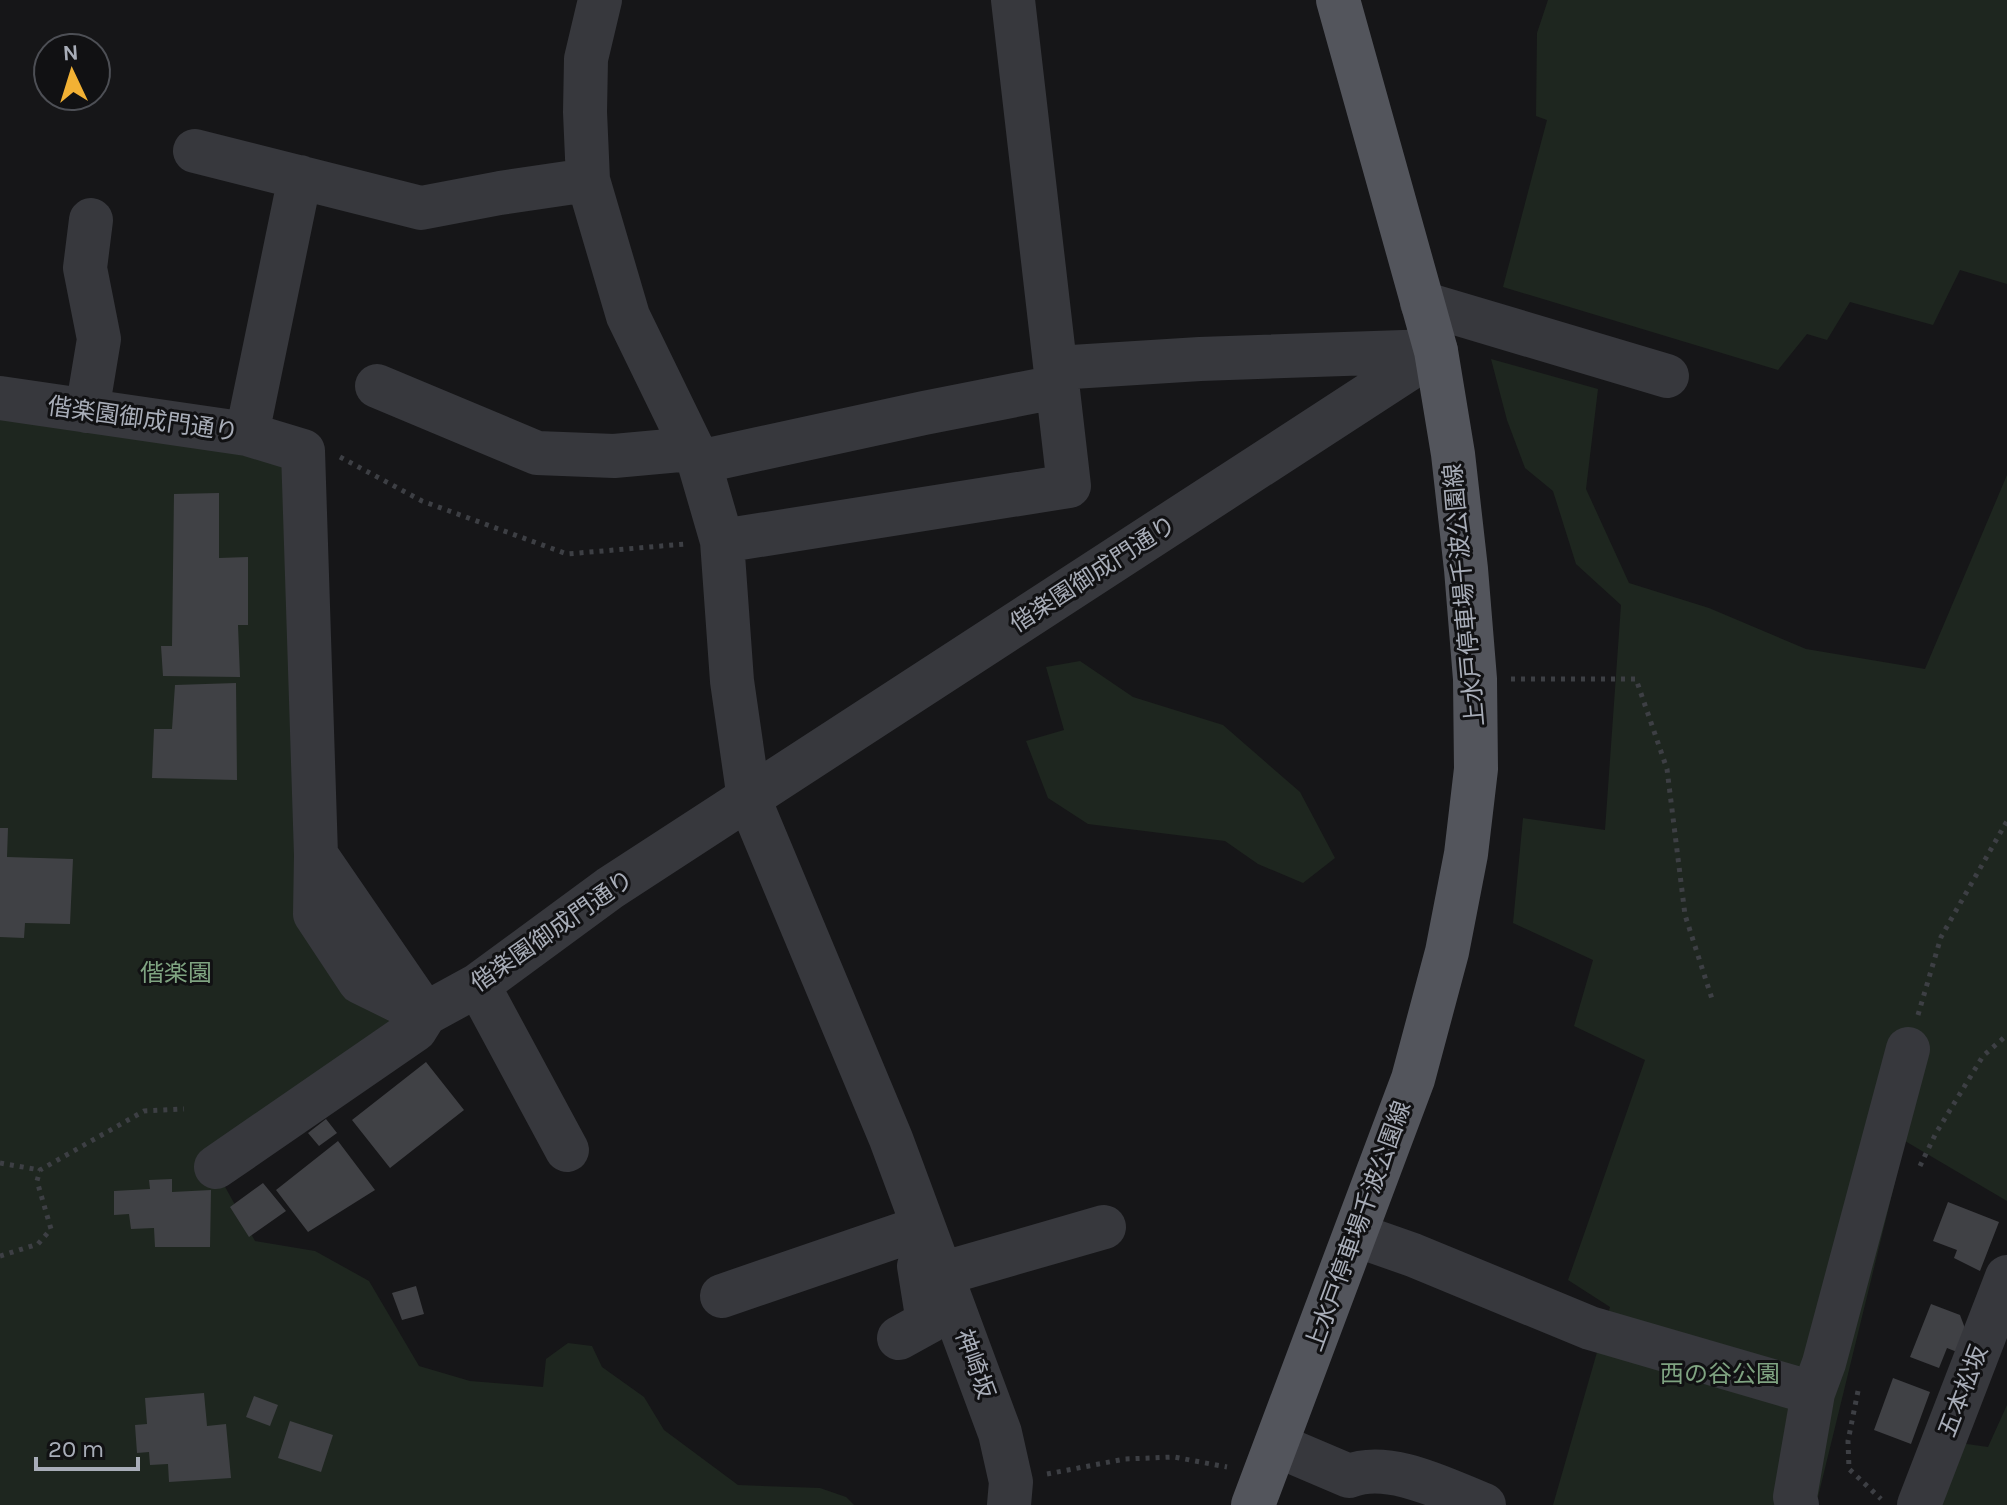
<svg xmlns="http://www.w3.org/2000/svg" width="2007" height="1505" font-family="Karla,'Noto Sans JP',sans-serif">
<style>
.green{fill:#1e261f}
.building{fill:#404145}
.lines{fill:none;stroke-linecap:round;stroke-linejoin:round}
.path{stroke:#3d3f44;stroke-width:5;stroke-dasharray:4 6;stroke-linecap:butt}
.minor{stroke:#37383d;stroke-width:44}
.major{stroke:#53555c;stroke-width:44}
.labels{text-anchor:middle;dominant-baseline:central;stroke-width:6;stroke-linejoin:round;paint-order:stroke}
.street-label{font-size:24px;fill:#a8adb8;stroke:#111113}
.park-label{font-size:24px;fill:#7fa381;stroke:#111113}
</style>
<rect width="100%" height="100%" fill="#161618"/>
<path class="green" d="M1548 0H2007V284L1960 270 1933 325 1850 302 1827 340 1807 334 1778 370 1503 287 1547 120 1536 116 1537 33Z
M1491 359 1598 389 1586 489 1629 583 1709 608 1806 649 1925 669 2007 475V1201L1905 1141 1816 1505H1553L1610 1307 1568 1280 1645 1060 1574 1026 1593 960 1513 923 1523 818 1605 830 1621 605 1576 564 1553 491 1525 468 1507 420Z
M0 414 224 444 291 467 310 857 418 1015 213 1165 255 1241 315 1251 369 1281 419 1366 470 1381 543 1387 546 1359 568 1343 592 1346 602 1367 644 1397 664 1430 738 1485 820 1488 846 1497 854 1505H0Z
M1080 661 1133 697 1223 725 1300 792 1335 858 1303 883 1258 864 1225 841 1088 824 1048 798 1026 741 1064 730 1046 667Z
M2007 1405V1505H1939L1960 1443 1988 1447Z"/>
<path class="building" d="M219 493V558L248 557V625H238L240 677 163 676 161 646H172L174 494Z
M236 683 237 780 152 778 154 729H172L175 685Z
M0 828H8L7 857 73 859 70 924 25 923 24 938 0 937Z
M426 1062 464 1110 390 1168 352 1120Z
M326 1119 337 1133 319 1146 308 1133Z
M338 1141 375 1190 308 1232 276 1190Z
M172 1179V1192L211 1190 210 1247H155L154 1228 131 1229 129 1214 114 1215V1191L150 1189 149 1180Z
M263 1183 286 1211 249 1237 230 1207Z
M1948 1202 1999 1222 1980 1271 1954 1258 1957 1250 1933 1241Z
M416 1286 424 1314 402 1320 392 1293Z
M1931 1304 1960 1315 1966 1331 1957 1352 1947 1348 1939 1368 1910 1357Z
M1893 1378 1930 1392 1911 1444 1874 1430Z
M204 1393 207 1426 226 1424 231 1478 169 1482 168 1464 150 1465 149 1452 137 1453 135 1425 147 1424 145 1398Z
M254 1396 278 1405 270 1426 246 1417Z
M290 1421 333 1435 321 1472 278 1458Z"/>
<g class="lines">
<path class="path" d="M340 457 422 501 567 554 685 544
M1511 679H1636L1667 769 1685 915 1713 1002
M1918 1015 1941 937 2007 821
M0 1163 40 1170
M1920 1166 1936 1133 1983 1056 2007 1035
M0 1256 38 1244 51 1229 37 1181 40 1170 144 1111 184 1109
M1858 1391 1848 1441 1849 1469 1881 1499
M1047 1474 1125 1459 1174 1457 1227 1467"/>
<path class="minor" d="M600 0 586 59 585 112 588 180 628 316 699 462 722 541 732 681 749 799 891 1139 1000 1433 1011 1482 1009 1505
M195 151 421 208 500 193 588 180
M1422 303 1667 376
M1056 368 1200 359 1433 351
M377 386 537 453 614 456 691 449
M0 398 247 434 303 451 316 855 315 914 360 982 425 1014
M87 411 99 339 85 268 91 220
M247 434 300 177
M699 462 924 413 1056 387
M722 541 1069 486 1013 0
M316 855 423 1011
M478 985 567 1150
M425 1014 478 985 610 888 1436 351
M216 1167 415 1030 425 1014
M1356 1235 1413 1255 1590 1328 1813 1393
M941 1274 1104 1227
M722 1296 923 1227
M899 1338 928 1322 919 1266
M1276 1445 1349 1476C1389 1460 1446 1490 1484 1505
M1797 1505 1795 1497 1813 1393 1824 1363 1908 1049
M1919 1505 2007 1277"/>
<path class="major" d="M1253 1505 1413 1079 1447 952 1466 854 1476 769 1475 679 1466 569 1453 454 1436 351 1338 0"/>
</g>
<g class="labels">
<g class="street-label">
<text transform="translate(143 419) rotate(8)">偕楽園御成門通り</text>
<text transform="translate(1093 574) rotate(-33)">偕楽園御成門通り</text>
<text transform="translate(1464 595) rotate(-95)">上水戸停車場千波公園線</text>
<text transform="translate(552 931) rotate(-35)">偕楽園御成門通り</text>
<text transform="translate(1358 1226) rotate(-70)">上水戸停車場千波公園線</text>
<text transform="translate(975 1364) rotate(70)">神崎坂</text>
<text transform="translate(1963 1391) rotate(-69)">五本松坂</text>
</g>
<g class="park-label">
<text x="176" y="973">偕楽園</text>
<text x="1720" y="1374">西の谷公園</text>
</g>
</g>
<g transform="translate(72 72) rotate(356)"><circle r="38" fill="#111113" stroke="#4d4f55" stroke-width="2"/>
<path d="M0-6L14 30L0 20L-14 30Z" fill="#f2b134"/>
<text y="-12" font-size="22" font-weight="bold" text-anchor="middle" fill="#a8adb8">N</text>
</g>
<path d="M36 1457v12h102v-12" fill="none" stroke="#a8adb8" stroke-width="4"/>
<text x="48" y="1457" font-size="24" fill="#a8adb8" stroke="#111113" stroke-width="6" paint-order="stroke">20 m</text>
</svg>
